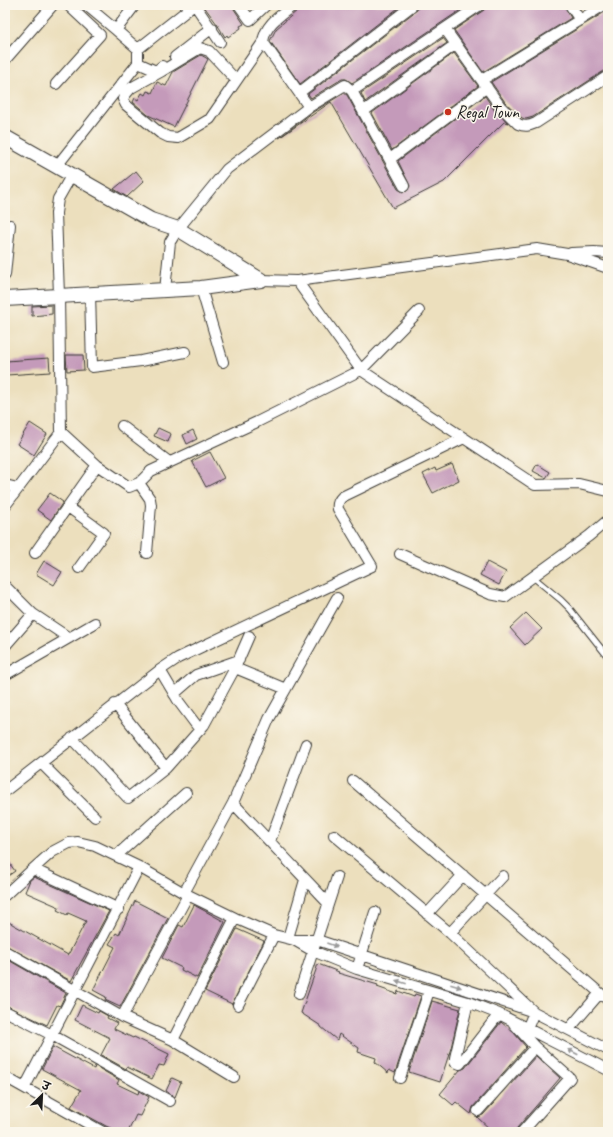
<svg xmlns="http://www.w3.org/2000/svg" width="613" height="1137" font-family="Caveat,'Playpen Sans Deva',sans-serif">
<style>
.building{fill:#c49aba}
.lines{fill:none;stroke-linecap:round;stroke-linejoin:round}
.lane-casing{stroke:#3b3934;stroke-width:7}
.street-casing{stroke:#3b3934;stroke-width:12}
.secondary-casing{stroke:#3b3934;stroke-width:16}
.lane{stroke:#fff;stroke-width:5}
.street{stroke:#fff;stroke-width:10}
.secondary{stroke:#fff;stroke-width:14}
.oneway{fill:#999}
.poi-dot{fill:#c8321e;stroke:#fbf7ec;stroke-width:1.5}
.labels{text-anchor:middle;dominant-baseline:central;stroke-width:3;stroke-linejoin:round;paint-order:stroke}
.poi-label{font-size:17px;fill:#1c1c1c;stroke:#fbf7ec;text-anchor:start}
</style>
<rect width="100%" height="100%" fill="#fbf7ec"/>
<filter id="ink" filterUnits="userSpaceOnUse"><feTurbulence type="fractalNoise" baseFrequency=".025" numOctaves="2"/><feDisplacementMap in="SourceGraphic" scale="8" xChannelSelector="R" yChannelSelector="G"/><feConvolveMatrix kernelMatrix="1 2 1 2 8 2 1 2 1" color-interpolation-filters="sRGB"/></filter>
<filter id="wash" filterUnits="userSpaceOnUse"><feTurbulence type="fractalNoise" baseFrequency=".012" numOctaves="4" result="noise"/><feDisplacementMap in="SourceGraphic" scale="16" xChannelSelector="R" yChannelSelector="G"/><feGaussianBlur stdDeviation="0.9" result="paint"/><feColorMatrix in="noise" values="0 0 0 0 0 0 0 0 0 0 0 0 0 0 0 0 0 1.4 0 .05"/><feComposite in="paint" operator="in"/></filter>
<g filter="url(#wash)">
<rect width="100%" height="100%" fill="#ecdfbd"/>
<g id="blocks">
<path class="building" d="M203 5H233L234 9 244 24 240 26 241 28 228 37 227 35 225 37 217 24Z
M300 5H402L300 84 270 41 276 29 298 10Z
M419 5H468L352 83 346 79H342L311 98 308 94 417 10Z
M486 5H564L571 18 483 72 454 30 484 10Z
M608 10V70L604 71 533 117 526 119 522 118 505 102 491 82Z
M443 38 447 43 365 102 361 93Z
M454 53 478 86 392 150 372 113Z
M201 55 208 59 174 127 148 115 133 102 135 98 138 100 142 93 145 95 147 91 152 93 157 82 166 86 173 72Z
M344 93 347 95 398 189 403 192 407 191 410 186 398 161 485 96 495 111 508 123 504 122 444 182 393 208 331 102 279 138 313 112Z
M136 171 144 181 127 197 114 189Z
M52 305V314L32 316V306Z
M66 355H83L84 370 67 371Z
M49 358 50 372 7 375 6 361Z
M30 423 47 434 34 455 17 444Z
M158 428 171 434 168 442 154 436Z
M193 430 197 439 187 444 183 435Z
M210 452 224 478 206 487 192 461Z
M452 464 459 480 433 493 423 474 435 468 436 471Z
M537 464 550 472 546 478 533 471Z
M50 493 63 502 51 520 37 510Z
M44 561 62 572 54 585 36 574Z
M487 562 506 572 499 585 480 575Z
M526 613 542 629 525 645 510 628Z
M5 857 15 871 5 878Z
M34 877 109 911 71 981 5 945V920L68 955 86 921 68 913 67 915 57 910 59 907 25 892 30 880Z
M135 901 168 918 120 1007 105 1000 106 997 93 990 115 947 109 944 116 933 119 935Z
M194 905 225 922 197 978 181 970 182 968 162 958 179 925 183 927Z
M237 929 264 941 232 1004 205 991Z
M5 958 66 993 60 1006 57 1005 47 1025 5 1005Z
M318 964 339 972 338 973 378 985 377 987 397 994 398 991 414 997 415 994 421 996 395 1073 389 1070 388 1073 375 1062 376 1058 358 1052 359 1048 339 1034 337 1040 321 1027V1026L301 1013Z
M432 1001 460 1009 451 1048 440 1082 409 1072Z
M82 1005 98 1013 99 1011 108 1016 107 1018 117 1023 114 1029 133 1038 134 1037 169 1054 164 1066 159 1065 152 1079 127 1067 126 1069 101 1055 110 1038 75 1020Z
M501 1022 514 1033 526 1047 473 1107 471 1114 456 1102 453 1105 440 1094 460 1070 465 1068Z
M53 1047 94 1069 95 1066 119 1080 117 1084 138 1094 139 1091 149 1097 140 1116 136 1115 128 1132H120L106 1126 71 1107 81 1090 42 1069Z
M536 1056 560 1078 517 1128 516 1132H493L477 1117 483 1115Z
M172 1078 181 1082 175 1097 166 1091Z"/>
</g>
</g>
<g filter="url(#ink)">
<use href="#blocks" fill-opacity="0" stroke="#3b3934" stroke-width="1"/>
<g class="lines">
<defs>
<path id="lane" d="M533 577 561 600 570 609 608 657"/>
<path id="street" d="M86 5 116 30
M195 5 220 42
M239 5 250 20 266 5
M294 5C281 15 265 24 263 42L309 107
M570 5 580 20
M445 29 500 106 518 124C525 127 529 126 536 123L608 76
M138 49 194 5
M175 57 212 28
M5 60 53 5
M138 63 156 71 162 66
M236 80 209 51 200 48 162 71 131 88 125 95 123 99 126 105 160 133 168 137 178 138 210 119 263 42
M482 80 604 5
M56 84 100 35 68 5
M352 91 404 186
M300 92 413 5
M364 111 456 44
M390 159 487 87
M56 167 138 63V49L116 30 135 5
M71 176 58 199 56 213 59 295 61 432 97 465 129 487 139 483 151 471 257 422 361 370 419 311
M571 253 594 252 608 253
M5 275 10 225
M261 280 297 281 537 249 567 254 608 268
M297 281 361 370 535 485 579 484 608 491
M201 288 223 362
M165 290 170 242 178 229 227 169 309 107 345 85 352 91 480 5
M90 293 92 367 141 361 185 352
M122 426 169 462
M139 483 150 499 151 505 147 553
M5 485 18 488
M5 506 61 432
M68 507 104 533 79 568
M35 553 97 465
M400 554 490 594 505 597 589 536 608 520
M5 586 33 614 69 638
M5 646 33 614
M235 668 286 689
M160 670 179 702 200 730
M5 675 95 623
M174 694 196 675 239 660
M72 738 128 798 166 768 115 704
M41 763 95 817
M166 768 204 725 235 668 249 636
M353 781 608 1000
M5 791 160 670 178 658 372 566 338 509C337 504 338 501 342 497L464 438
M233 803 328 903
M334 835 450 933 534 1012 527 1029
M270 841 306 744
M116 856 186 793
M33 869 52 852 69 843 78 842 95 846 139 867 184 893 235 918 274 935 294 940 313 951 357 969 468 1002 499 1014 608 1070
M184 893 233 803 269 719 337 598
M5 895 33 869 119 909
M427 914 463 875
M450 933 503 876
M288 938 305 880
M294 940H317L534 1012 608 1050
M5 951 122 1017 173 1040 235 918
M357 969 375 912
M299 994 337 877
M468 1002 455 1058V1062L460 1064 499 1014
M238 1005 274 935
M5 1011 52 1035 170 1101
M122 1017 188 895
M514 1024 535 1047 570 1078 522 1132
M569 1029 600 993
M173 1040 234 1077
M5 1077 103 1132
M400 1078 429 991
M25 1087 139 867
M478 1111 535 1047"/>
<path id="secondary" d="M5 137 151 220 178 229 261 280
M5 299 201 288 261 280"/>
</defs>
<use href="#lane" class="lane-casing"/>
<use href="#street" class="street-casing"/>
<use href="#secondary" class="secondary-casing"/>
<use href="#lane" class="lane"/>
<use href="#street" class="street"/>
<use href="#secondary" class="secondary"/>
</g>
<defs><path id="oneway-solid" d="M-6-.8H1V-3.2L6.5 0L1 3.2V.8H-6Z"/></defs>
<g class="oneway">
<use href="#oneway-solid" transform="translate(332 945) rotate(19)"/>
<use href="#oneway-solid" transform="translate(401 982) rotate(-163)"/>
<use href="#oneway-solid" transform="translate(456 986) rotate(18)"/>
<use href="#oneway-solid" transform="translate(573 1052) rotate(-153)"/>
</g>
</g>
<circle class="poi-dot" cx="448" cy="112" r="4"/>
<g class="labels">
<g class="poi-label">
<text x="456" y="112">Regal Town</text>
</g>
</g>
<rect width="613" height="1137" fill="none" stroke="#fbf7ec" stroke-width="20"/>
<g transform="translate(42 1095) rotate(24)" stroke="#fbf7ec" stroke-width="3" paint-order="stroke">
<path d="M0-3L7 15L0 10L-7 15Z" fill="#1c1c1c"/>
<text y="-6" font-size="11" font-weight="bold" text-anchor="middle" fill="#1c1c1c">उ</text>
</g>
</svg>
